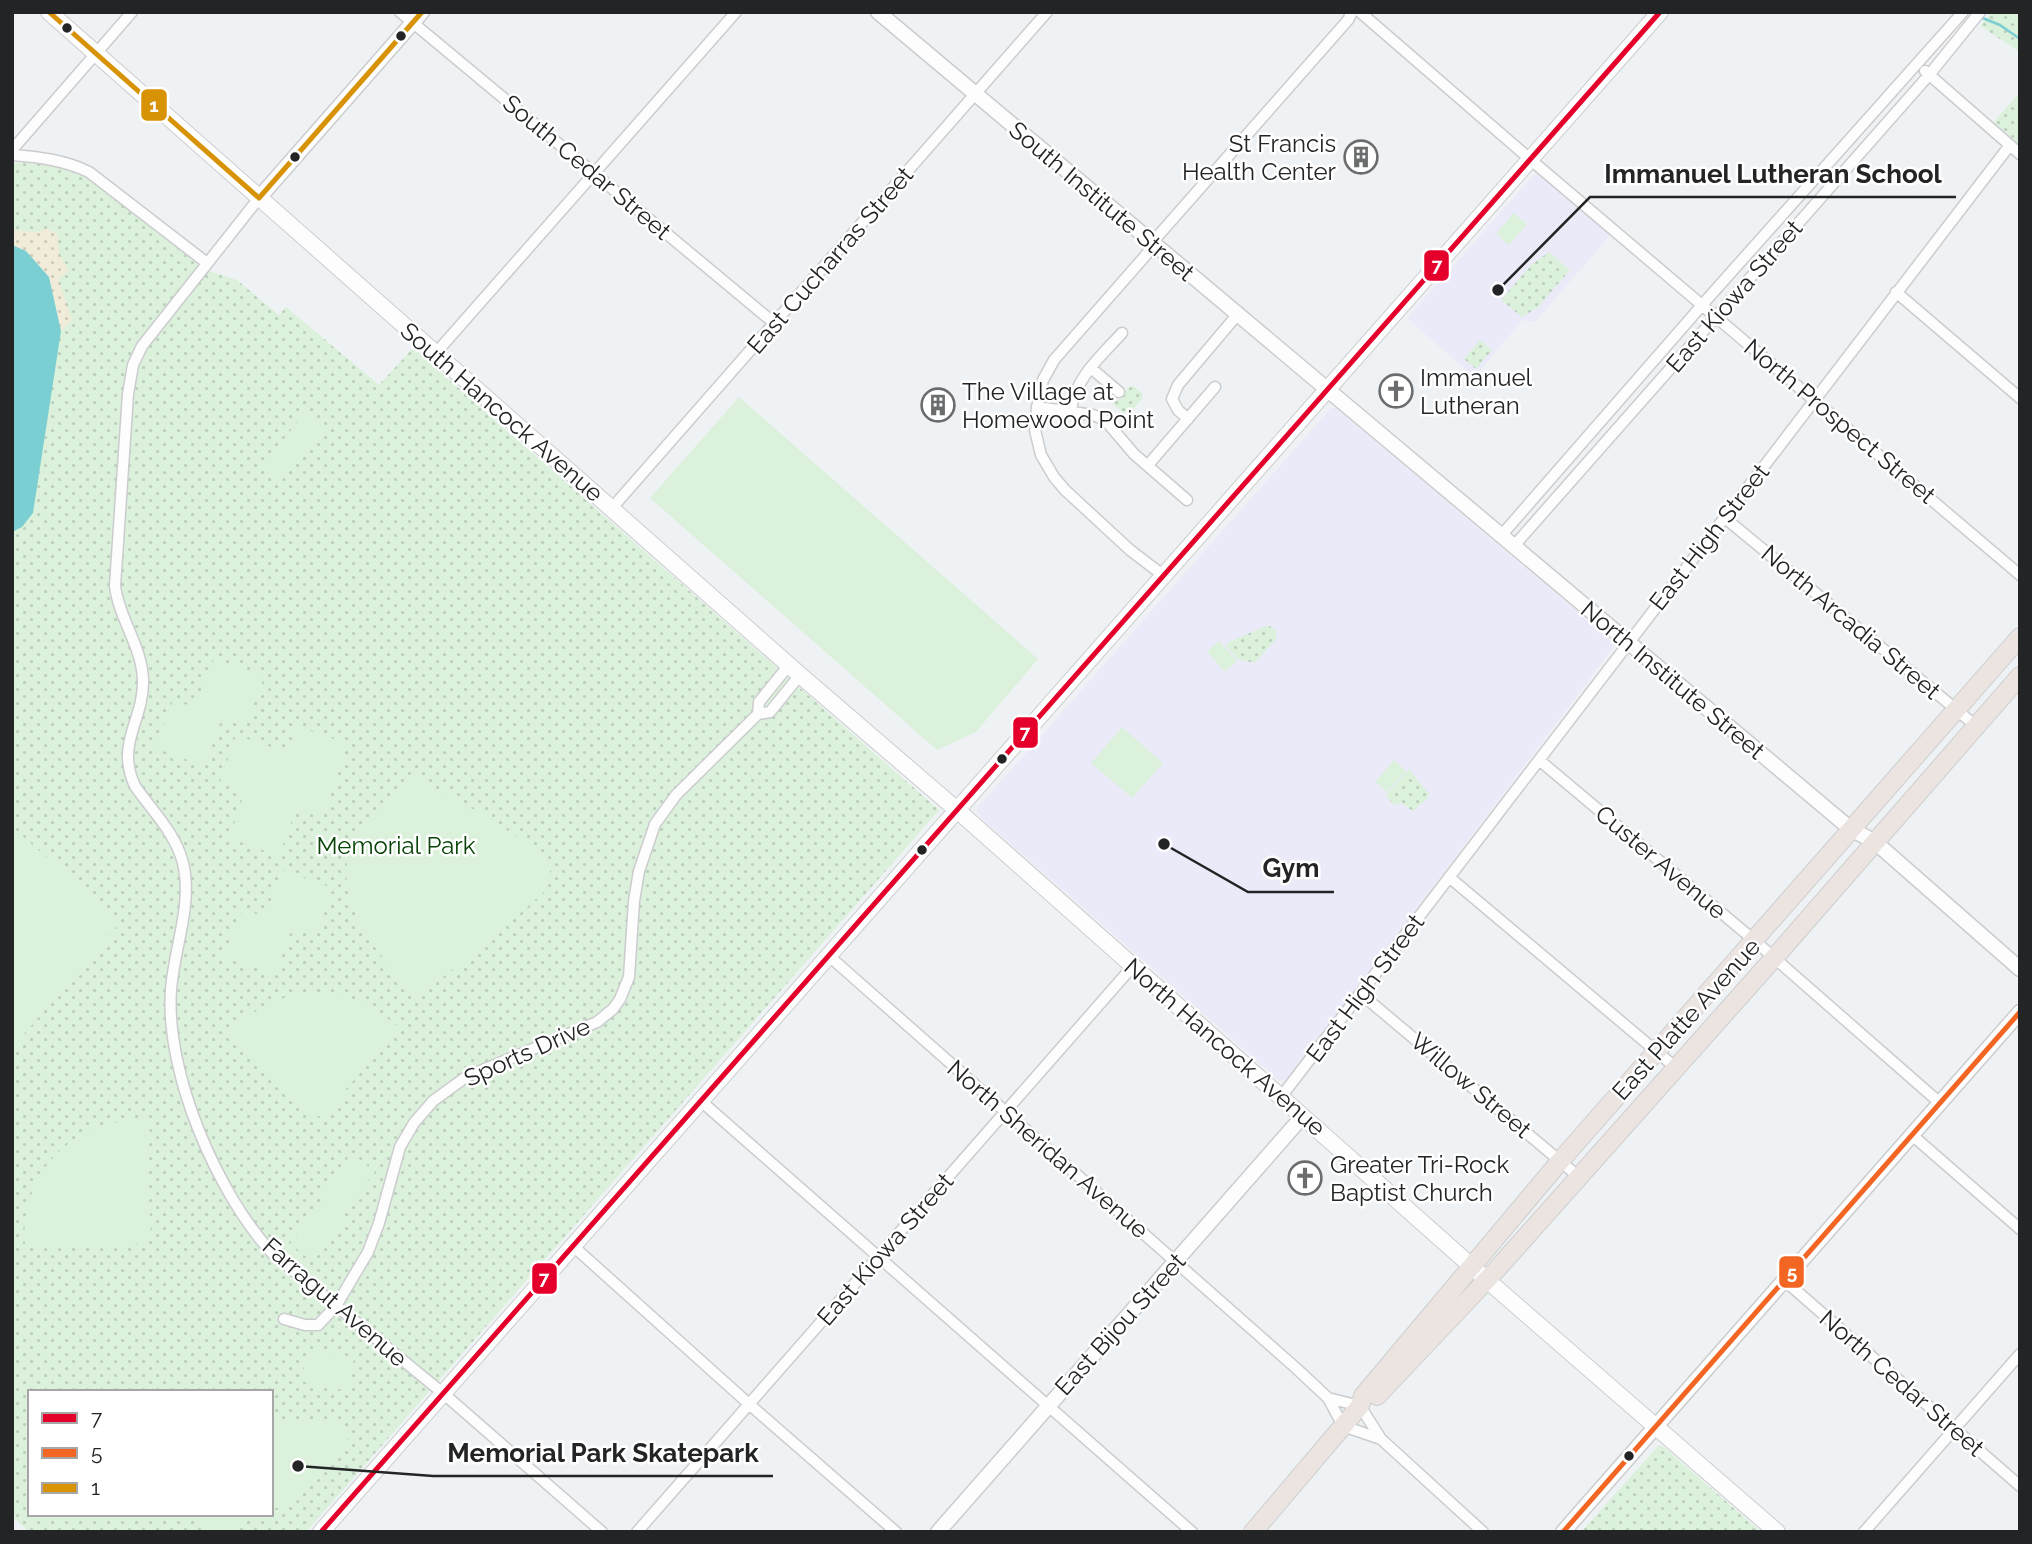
<svg xmlns="http://www.w3.org/2000/svg" width="2032" height="1544" font-family="Raleway,sans-serif">
<style>
.education{fill:#ebeaf8}
.grass{fill:url(#grass-dots);fill-rule:evenodd}
.sand{fill:url(#sand-dots)}
.pitch{fill:#dbf1db}
.water{fill:#7bcfd2}
.lines{fill:none;stroke-linecap:round;stroke-linejoin:round}
.stream{stroke:#7bcfd2;stroke-width:2.5}
.minor-casing{stroke:#cbccce;stroke-width:13}
.tertiary-casing{stroke:#cbccce;stroke-width:17}
.secondary-casing{stroke:#cbccce;stroke-width:18}
.primary-casing{stroke:#cdcecf;stroke-width:20}
.minor{stroke:#fdfdfd;stroke-width:10}
.tertiary{stroke:#fdfdfd;stroke-width:14}
.secondary{stroke:#fdfdfd;stroke-width:16}
.primary{stroke:#ebe4e1;stroke-width:18}
.bus-1-casing{stroke:#fff;stroke-width:10}
.bus-2-casing{stroke:#fff;stroke-width:10}
.bus-3-casing{stroke:#fff;stroke-width:10}
.bus-1{stroke:#e4002b;stroke-width:5}
.bus-2{stroke:#f26522;stroke-width:5}
.bus-3{stroke:#d79206;stroke-width:5}
.bus-dot{fill:#232425;stroke:#fff;stroke-width:2.5}
.labels{text-anchor:middle;dominant-baseline:central;stroke-width:5;stroke-linejoin:round;paint-order:stroke}
.poi-label{font-size:24px;fill:#232425;stroke:#fff;text-anchor:start}
.street-label{font-size:24px;fill:#232425;stroke:#fff}
.park-label{font-size:24px;fill:#064305;stroke:#fff}
.leader{fill:none;stroke:#232425;stroke-width:2.5}
.callout-dot{fill:#232425;stroke:#fff;stroke-width:2.5}
.callout-label{font-size:26px;text-anchor:middle;font-weight:bold;fill:#232425;stroke:#fff;stroke-width:5;stroke-linejoin:round;paint-order:stroke}
.line-badge{stroke:#fff;stroke-width:2.5}
.badge-label{font-size:19px;text-anchor:middle;font-weight:bold;fill:#fff}
</style>
<defs>
<pattern id="grass-dots" width="8" height="8" patternUnits="userSpaceOnUse" patternTransform="scale(1.75)"><rect width="8" height="8" fill="#dbf1db"/><path d="M2 2h.1M6 6h.1" fill="none" stroke="#bccebc" stroke-width="1.8" stroke-linecap="round"/></pattern>
<pattern id="sand-dots" width="8" height="8" patternUnits="userSpaceOnUse" patternTransform="scale(1.75)"><rect width="8" height="8" fill="#f1ecd9"/><path d="M2 2h.1M6 6h.1" fill="none" stroke="#cecaba" stroke-width="1.8" stroke-linecap="round"/></pattern>
</defs>
<rect width="100%" height="100%" fill="#eff2f4"/>
<path class="education" d="M1538 174 1543 176 1608 232 1609 237 1535 322 1523 320 1474 377 1407 318 1533 176Z
M1331 408H1336L1616 644 1289 1078 1280 1081 981 818 977 811 979 806Z"/>
<path class="grass" d="M1992 12H2020V52L1980 26Z
M2019 93H2020V145L1994 122Z
M12 163C40 163 67 165 92 179L203 269 237 280 279 315 286 307 379 385 413 348 939 810 306 1532H29L12 1516ZM30 1392H271V1514H30Z
M1549 252 1570 270 1537 308 1522 317 1501 300 1531 265Z
M1480 340 1492 350 1476 369 1464 359Z
M1133 386 1142 393V399L1133 409 1123 413 1112 403 1122 398 1128 388Z
M1268 625 1276 631V639L1255 663 1237 659 1226 646 1229 642Z
M1409 769 1429 794 1428 798 1413 811 1401 803 1393 805 1386 795Z
M1659 1445 1665 1448 1761 1532H1581Z"/>
<path class="sand" d="M47 228 58 235 59 253 69 271 58 279 72 320 61 331C53 294 50 262 12 245V230L38 232Z"/>
<path class="pitch" d="M1514 213 1527 224 1509 245 1496 234Z
M739 397 1038 659 976 732 937 750 650 498Z
M308 409 326 426 281 481 262 466Z
M1219 641 1237 661 1225 672 1207 652Z
M214 659 264 677 246 726 222 718 204 766 155 748 173 700 196 708Z
M297 726 348 744 322 818 296 809 279 856 229 838 245 791 220 782 236 735 287 752Z
M1122 727 1163 763 1132 798 1091 763Z
M1394 760 1406 771 1387 792 1375 782Z
M410 774 496 822 543 856 548 862 551 876 545 891 496 935 418 997C379 957 319 890 360 832 375 811 394 793 410 774Z
M12 827 121 922 12 1048Z
M282 870 333 888 315 936 292 928 275 975 224 956 242 909 265 917Z
M306 992C344 993 371 1004 400 1028L346 1089 328 1116 308 1117 274 1078 224 1034C250 1013 274 998 306 992Z
M132 1120 150 1122 147 1183 151 1227 149 1239 144 1243 122 1244H25C21 1176 65 1127 132 1120Z
M352 1153 375 1172 341 1212 319 1193Z
M323 1203 346 1222 312 1262 290 1243Z
M308 1348 354 1358 347 1391 301 1381Z
M334 1421 349 1437 295 1503 282 1509 272 1507 271 1423Z
M194 1514H248L229 1532H210Z"/>
<path class="water" d="M12 245 26 251 49 277 61 331 33 513 22 527 12 532Z"/>
<g class="lines">
<path class="stream" d="M1980 17 2000 25 2020 39"/>
<defs>
<path id="minor" d="M400 12 774 323
M1360 12 1531 160 2020 575
M1925 71 2020 154
M12 150 132 12
M12 155C39 157 64 160 89 172L207 263
M259 198 142 346 133 365 128 394 115 586C119 619 142 646 143 680 144 721 115 743 135 786 152 811 175 832 183 863 193 904 174 948 171 990 165 1072 217 1194 273 1254L444 1394 602 1532
M1896 292 2020 398
M435 354 736 12
M1091 368 1119 392
M1037 407 1093 415 1105 420 1134 454 1187 500
M1071 411C1074 379 1101 356 1122 333
M1188 419 1178 410 1172 399 1178 385 1237 315
M1148 465 1215 387
M612 508 1047 12
M1725 518 1976 726
M1500 537 1710 296 1963 12
M1513 547 1929 75 1980 12
M1164 576 1130 550 1065 490 1054 477 1041 455 1035 430 1037 407 1043 380 1054 360 1146 255 1157 237 1348 20 1352 12
M789 665 759 702 758 714 770 712 800 675
M1539 760 1755 941 1940 1103
M1449 877 1675 1067
M829 956 1297 1369 1328 1398 1343 1426 1381 1439
M1361 994 1579 1177
M1281 1097 2010 145
M702 1102 1192 1532
M1912 1135 2020 1229
M573 1246 749 1404 896 1532
M1784 1280 2020 1486
M284 1319 305 1325H318L336 1306 368 1252 379 1223 400 1147 414 1123 433 1101 466 1077 597 1022 613 1009 620 999 629 977 634 901 639 871 655 824 676 795 758 714
M1328 1398 1360 1406 1381 1439 1483 1532
M637 1532 1133 966
M1864 1532 2020 1354"/>
<path id="tertiary" d="M878 12 1840 820 1851 829 1875 842 2020 969
M259 198 422 12
M938 1532 1303 1116
M1563 1532 2020 1012"/>
<path id="secondary" d="M49 12 800 675 957 810 1487 1280 1777 1532
M321 1532 1660 12"/>
<path id="primary" d="M1377 1396 1498 1268 1774 958 2020 676
M1253 1532 1360 1406 1363 1396 1561 1160 2020 637"/>
</defs>
<use href="#minor" class="minor-casing"/>
<use href="#tertiary" class="tertiary-casing"/>
<use href="#secondary" class="secondary-casing"/>
<use href="#primary" class="primary-casing"/>
<use href="#minor" class="minor"/>
<use href="#tertiary" class="tertiary"/>
<use href="#secondary" class="secondary"/>
<use href="#primary" class="primary"/>
<defs>
<path id="bus-1" d="M321 1532 1660 12"/>
<path id="bus-2" d="M1563 1532 2020 1012"/>
<path id="bus-3" d="M49 12 259 198
M259 198 422 12"/>
</defs>
<use href="#bus-1" class="bus-1-casing"/>
<use href="#bus-2" class="bus-2-casing"/>
<use href="#bus-3" class="bus-3-casing"/>
<use href="#bus-1" class="bus-1"/>
<use href="#bus-2" class="bus-2"/>
<use href="#bus-3" class="bus-3"/>
</g>
<defs>
<symbol id="building-ring" viewBox="-11 -11 22 22"><circle r="9.5" fill="#fff" stroke="#6a6c6d" stroke-width="1.5"/><path d="M-4-6H4V6H1V3H-1V6H-4ZM-2.5-4.3h1.7v1.8h-1.7ZM.8-4.3h1.7v1.8H.8ZM-2.5-1h1.7V.8h-1.7ZM.8-1h1.7V.8H.8Z" fill="#6a6c6d"/></symbol>
<symbol id="church-ring" viewBox="-11 -11 22 22"><circle r="9.5" fill="#fff" stroke="#6a6c6d" stroke-width="1.5"/><path d="M-1.2-6h2.4v3.5h3.3v2.4h-3.3V6h-2.4V-.1h-3.3v-2.4h3.3Z" fill="#6a6c6d"/></symbol>
</defs>
<g fill-rule="evenodd">
<use href="#building-ring" x="1342" y="138" width="38" height="38"/>
<use href="#church-ring" x="1377" y="372" width="38" height="38"/>
<use href="#building-ring" x="919" y="386" width="38" height="38"/>
<use href="#church-ring" x="1286" y="1159" width="38" height="38"/>
</g>
<g class="bus-dot">
<circle cx="67" cy="28" r="6"/>
<circle cx="401" cy="36" r="6"/>
<circle cx="295" cy="157" r="6"/>
<circle cx="1002" cy="759" r="6"/>
<circle cx="922" cy="850" r="6"/>
<circle cx="1629" cy="1456" r="6"/>
</g>
<g class="labels">
<g class="poi-label">
<text x="1336" y="143" text-anchor="end">St Francis<tspan x="1336" dy="28">Health Center</tspan></text>
<text x="1420" y="377">Immanuel<tspan x="1420" dy="28">Lutheran</tspan></text>
<text x="962" y="391">The Village at<tspan x="962" dy="28">Homewood Point</tspan></text>
<text x="1330" y="1164">Greater Tri-Rock<tspan x="1330" dy="28">Baptist Church</tspan></text>
</g>
<g class="street-label">
<text transform="translate(587 167) rotate(40)">South Cedar Street</text>
<text transform="translate(1102 201) rotate(40)">South Institute Street</text>
<text transform="translate(830 260) rotate(-49)">East Cucharras Street</text>
<text transform="translate(1734 296) rotate(-49)">East Kiowa Street</text>
<text transform="translate(502 412) rotate(41)">South Hancock Avenue</text>
<text transform="translate(1840 421) rotate(40)">North Prospect Street</text>
<text transform="translate(1709 537) rotate(-52)">East High Street</text>
<text transform="translate(1851 622) rotate(40)">North Arcadia Street</text>
<text transform="translate(1673 680) rotate(40)">North Institute Street</text>
<text transform="translate(1661 862) rotate(40)">Custer Avenue</text>
<text transform="translate(1365 988) rotate(-53)">East High Street</text>
<text transform="translate(1686 1019) rotate(-48)">East Platte Avenue</text>
<text transform="translate(1225 1047) rotate(41)">North Hancock Avenue</text>
<text transform="translate(527 1052) rotate(-24)">Sports Drive</text>
<text transform="translate(1471 1085) rotate(40)">Willow Street</text>
<text transform="translate(1048 1149) rotate(41)">North Sheridan Avenue</text>
<text transform="translate(885 1249) rotate(-49)">East Kiowa Street</text>
<text transform="translate(335 1302) rotate(41)">Farragut Avenue</text>
<text transform="translate(1120 1324) rotate(-48)">East Bijou Street</text>
<text transform="translate(1902 1383) rotate(41)">North Cedar Street</text>
</g>
<g class="park-label">
<text x="396" y="845">Memorial Park</text>
</g>
</g>
<path class="leader" d="M1498 290L1590 197H1956M1164 844L1248 892H1334M298 1466L433 1476H773"/>
<g class="callout-dot">
<circle cx="1498" cy="290" r="7"/>
<circle cx="1164" cy="844" r="7"/>
<circle cx="298" cy="1466" r="7"/>
</g>
<g class="callout-label">
<text x="1773" y="183">Immanuel Lutheran School</text>
<text x="1291" y="877">Gym</text>
<text x="603" y="1462">Memorial Park Skatepark</text>
</g>
<g class="line-badge">
<rect x="140" y="88" width="28" height="34" rx="7" fill="#d79206"/>
<rect x="1423" y="249" width="27" height="33" rx="7" fill="#e4002b"/>
<rect x="1012" y="716" width="27" height="33" rx="7" fill="#e4002b"/>
<rect x="1778" y="1255" width="27" height="34" rx="7" fill="#f26522"/>
<rect x="531" y="1262" width="27" height="33" rx="7" fill="#e4002b"/>
</g>
<g class="badge-label">
<text x="154" y="112">1</text>
<text x="1437" y="272">7</text>
<text x="1025" y="739">7</text>
<text x="1792" y="1279">5</text>
<text x="544" y="1285">7</text>
</g>
<rect width="2032" height="1544" fill="none" stroke="#232425" stroke-width="28"/>
<rect x="28" y="1390" width="245" height="126" fill="#ffffff" stroke="#a7a7a8" stroke-width="2"/>
<rect x="42" y="1413" width="35" height="10" fill="#e4002b" stroke="#a7a7a8" stroke-width="2"/>
<text x="91" y="1425" font-size="21" fill="#232425">7</text>
<rect x="42" y="1448" width="35" height="10" fill="#f26522" stroke="#a7a7a8" stroke-width="2"/>
<text x="91" y="1460" font-size="21" fill="#232425">5</text>
<rect x="42" y="1483" width="35" height="10" fill="#d79206" stroke="#a7a7a8" stroke-width="2"/>
<text x="91" y="1495" font-size="21" fill="#232425">1</text>
</svg>
